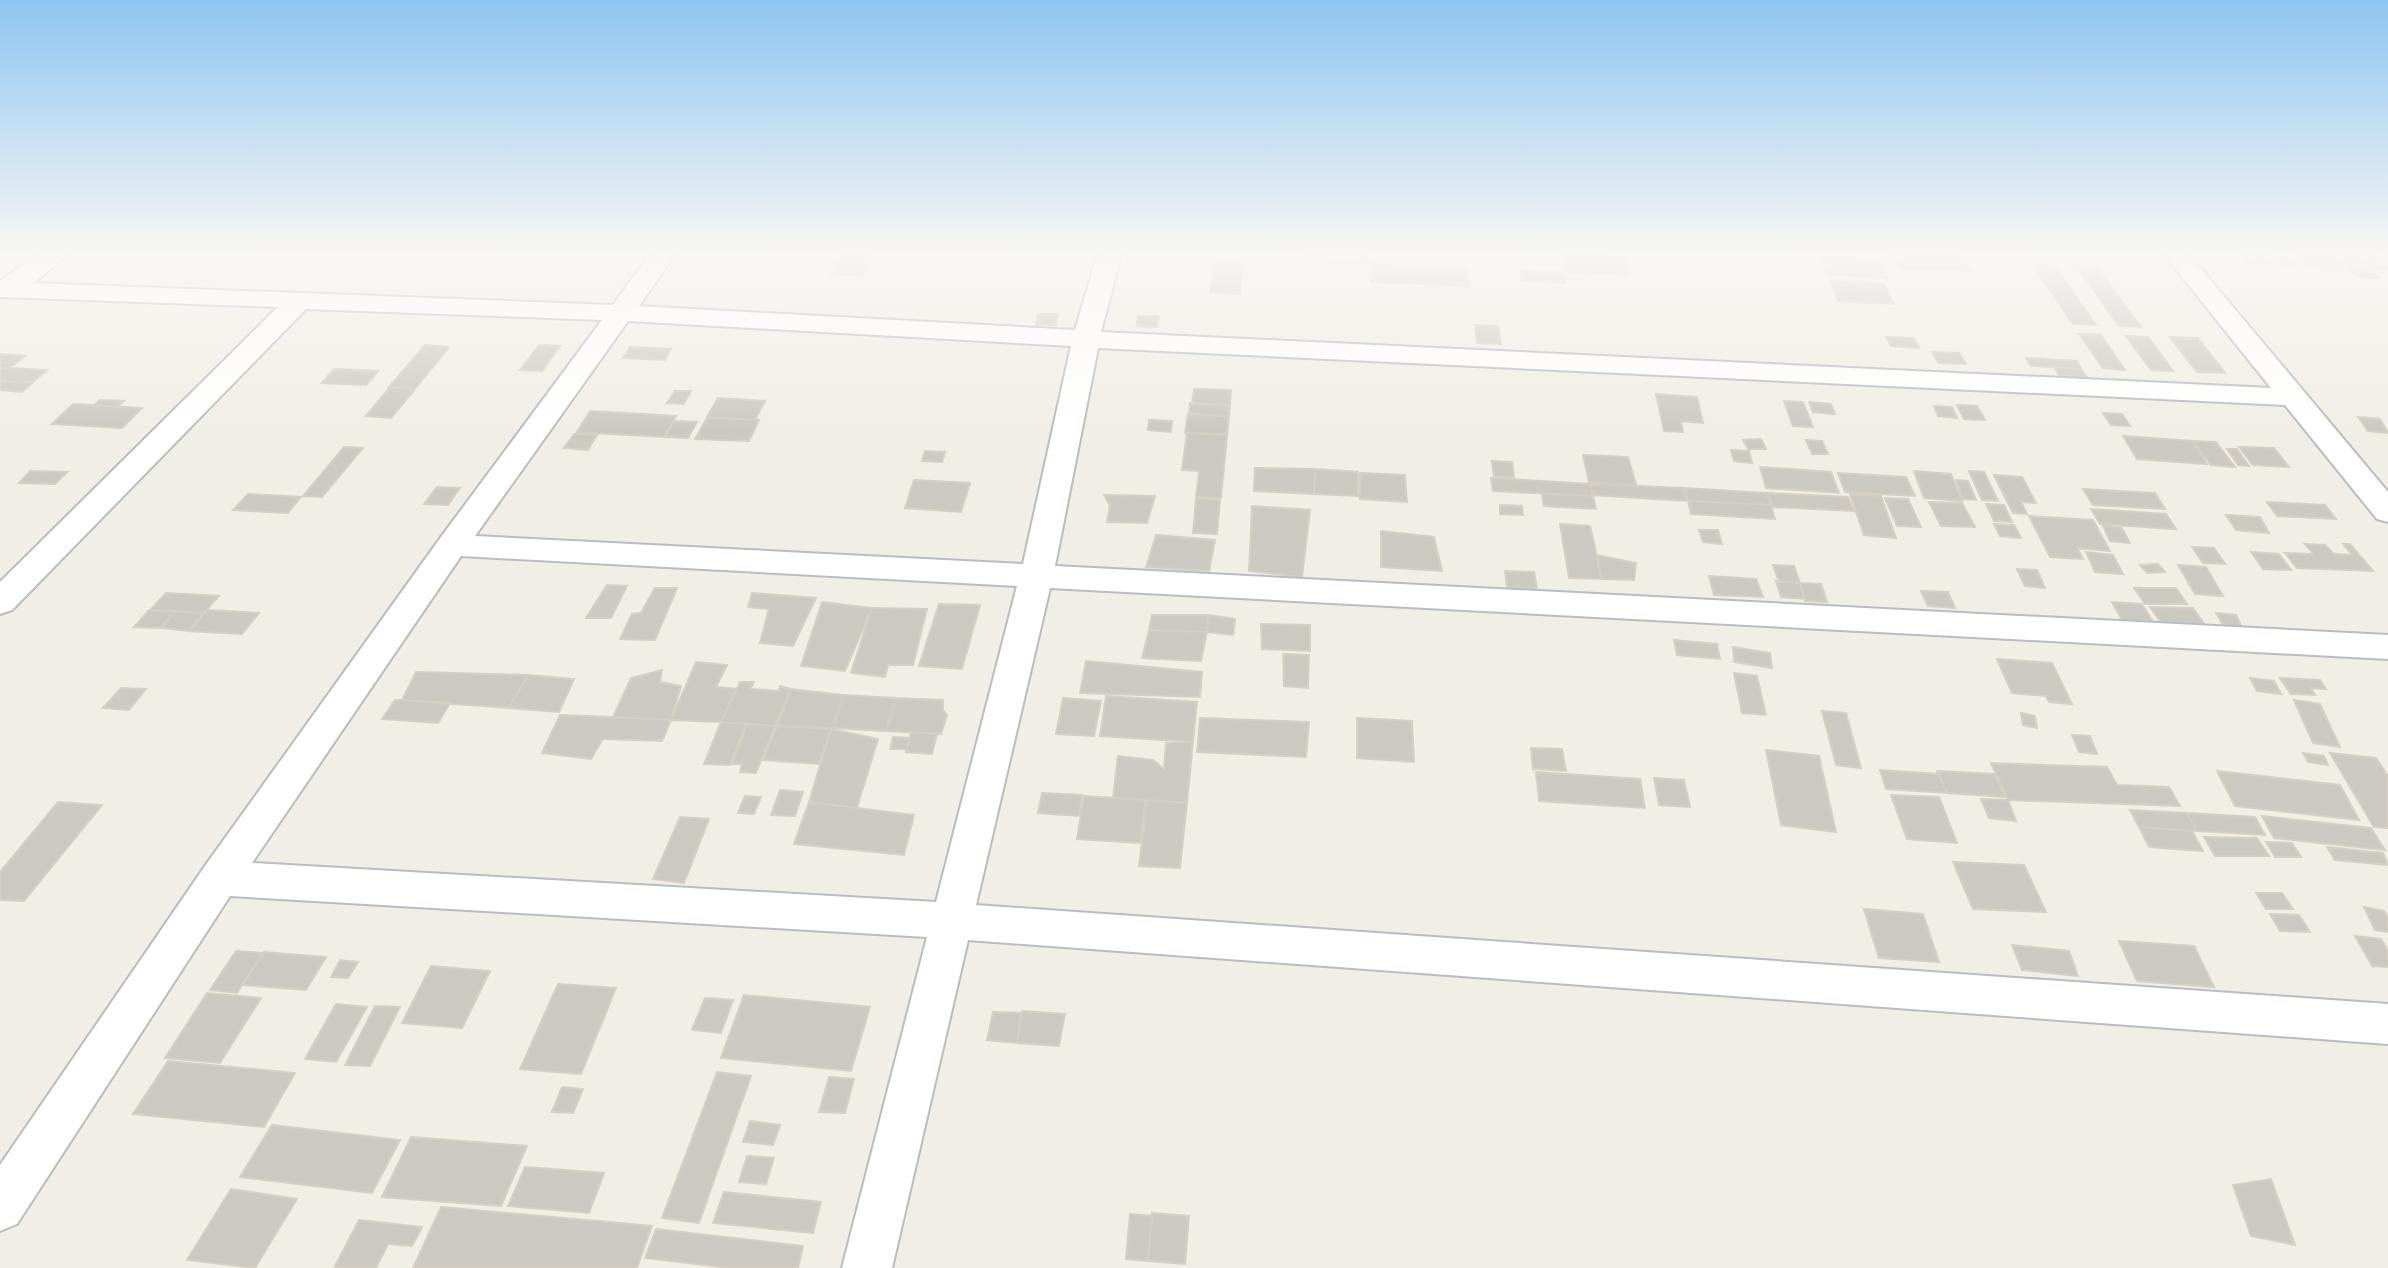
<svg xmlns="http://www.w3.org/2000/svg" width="2388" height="1268" font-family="Lato,sans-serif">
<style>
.building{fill:#ccc9c3;stroke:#d6cfc4;stroke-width:2}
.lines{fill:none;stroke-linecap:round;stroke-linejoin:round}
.street-casing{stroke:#b9bcc0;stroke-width:4}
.street{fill:#fff;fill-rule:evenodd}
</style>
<rect width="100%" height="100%" fill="#f1eee6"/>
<path class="building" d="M843 252H855L874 253 862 276 831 274Z
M1305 252H1368L1369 264 1304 262Z
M1892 252H1959L1970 271 1901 268Z
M2238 252H2266L2277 265 2247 263Z
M2295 252H2329L2344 267 2307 266Z
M2333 252H2352L2368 268 2348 267Z
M2352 252H2373L2388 270 2369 269Z
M1562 254 1625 257 1630 275 1566 272Z
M1819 256 1879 259 1888 278 1827 274Z
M2274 257H2293L2300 266 2282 265Z
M1215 259 1244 260 1240 294 1210 292Z
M1370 264 1466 268 1469 286 1371 282Z
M2032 264 2054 265 2096 325 2073 324Z
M2075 265 2096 266 2141 327 2119 326Z
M2348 267 2368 268 2379 278H2358Z
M1521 270 1563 272 1565 283 1522 281Z
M1830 281 1884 284 1894 304 1838 301Z
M1038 314H1058L1056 325H1036Z
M1138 316H1159L1157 327 1136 326Z
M1475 325 1498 326 1501 344 1477 343Z
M2079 334 2101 335 2125 370 2103 368Z
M2126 336 2148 337 2173 371 2151 370Z
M1886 337 1913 338 1919 348 1891 346Z
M2170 337 2198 338 2225 373 2197 372Z
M425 345 449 347 415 389 389 387Z
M539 345 560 346 542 371 520 370Z
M630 347 671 349 665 360 623 358Z
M1932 352 1959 353 1966 364 1939 363Z
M0 354 25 356 9 368H0Z
M2026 358 2077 361 2081 369 2031 366Z
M2054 367 2081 369 2087 377 2059 375Z
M0 368H9L47 370 33 382 0 381Z
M334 369 378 371 366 385 322 383Z
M0 381 33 382 22 392 0 390Z
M390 387 415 389 391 418 366 416Z
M1194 389 1231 390 1230 405 1192 404Z
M675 391H691L684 404 667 403Z
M1656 394 1697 397 1703 423 1681 421 1683 432 1664 431Z
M718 398 765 401 755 420 707 417Z
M100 400 124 401 117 407 94 405Z
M1784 401 1803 402 1813 427 1793 426Z
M1809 402 1831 404 1835 414 1813 412Z
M1190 403 1230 405 1229 416 1189 414Z
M73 404 94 405 142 408 122 428 52 424Z
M1957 405 1977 406 1985 420 1964 419Z
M1934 406 1952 407 1957 418 1938 416Z
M590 411 676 416 664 437 577 432Z
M2103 413 2122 414 2130 426 2111 425Z
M1188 414 1229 416 1227 434 1185 433Z
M2358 417 2380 419 2388 433 2368 431Z
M707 418 759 420 749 441 695 439Z
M1149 420 1172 421 1171 432 1148 430Z
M674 421 697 422 688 438 665 437Z
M1187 433 1227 435 1221 498 1196 497 1199 471 1182 470Z
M574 434 597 435 588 450 564 448Z
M2123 436 2192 441 2207 464 2137 459Z
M1761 439 1766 449H1748L1743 440Z
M1806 440 1822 441 1828 454H1812Z
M2193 441 2216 442 2235 467 2211 465Z
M344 447 363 448 322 497 303 496Z
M2239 447 2274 448 2289 467 2253 465Z
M2227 449H2237L2249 466 2238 465Z
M1731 450 1749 451 1752 463 1734 461Z
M925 451 945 452 942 462 922 461Z
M1583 455 1628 457 1636 485 1589 482Z
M1492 461 1512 462 1514 477H1494Z
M1760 467 1831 472 1839 493 1766 488Z
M1255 468 1315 469 1314 494 1254 491Z
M1315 469 1358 472V496L1314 494Z
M30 471 67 472 55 484 19 483Z
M1914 471 1951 474 1962 501 1924 498Z
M1969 471 1984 472 1998 501 1982 500Z
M1360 473 1405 475 1407 502 1360 499Z
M1838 473 1906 477 1915 496 1845 492Z
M1994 475 2022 477 2036 503 2021 502 2027 514 2013 513Z
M1491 478 1591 484 1593 496 1493 491Z
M914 480 970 483 961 512 905 508Z
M1956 480 1968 481 1976 500 1963 499Z
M1591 484 1684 488 1687 501 1593 495Z
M437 487 460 488 448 505 424 504Z
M1684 488 1767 493 1772 505 1688 501Z
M2083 489 2155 493 2165 509 2093 505Z
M1767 493 1848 497 1854 511 1772 507Z
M248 494 301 497 288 513 233 510Z
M1542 494 1593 496 1596 509 1544 506Z
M1850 494 1881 496 1896 538 1864 535Z
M1104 495 1155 496 1147 523 1107 522 1110 506Z
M1196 498 1220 500 1217 534 1193 533Z
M1885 498 1908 499 1921 527 1897 526Z
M1688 501 1771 505 1775 519 1691 514Z
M1929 502 1962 503 1975 527 1941 526Z
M2267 502 2325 505 2336 519 2277 516Z
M1986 504 2004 505 2012 522 1994 521Z
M1500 505 1522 506 1523 515 1500 514Z
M1252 506 1310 510 1302 577 1249 571Z
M2091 509 2166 514 2176 529 2100 524Z
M2226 515 2260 517 2269 533 2236 530Z
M2029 516 2093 520 2110 551 2077 548 2083 559 2050 557Z
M1560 524 1590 526 1602 579 1569 578Z
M1994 524 2014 525 2021 538 2000 536Z
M2103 526 2122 528 2130 543 2110 541Z
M1699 530H1718L1722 544 1703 542Z
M1381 531 1434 537 1442 571 1381 567Z
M1156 535 1215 540 1209 571 1146 567Z
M2305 544 2325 545 2334 554 2352 555 2343 544H2350L2373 571 2297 568 2285 553 2313 554Z
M2192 547 2214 548 2225 564 2203 563Z
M2086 552 2113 555 2123 574 2095 572Z
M2251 552 2279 554 2291 570 2263 569Z
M1596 555 1636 563 1634 580 1602 579Z
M2158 564 2165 572 2147 573 2140 565Z
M1773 565 1794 566 1800 583 1779 582Z
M2178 565 2206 567 2223 596 2195 594Z
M2017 569 2037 570 2045 588 2025 586Z
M1505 571 1534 572 1537 589 1507 587Z
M1709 576 1756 579 1763 597 1714 595Z
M1776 581 1800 583 1805 599 1781 597Z
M1800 583 1821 584 1827 602 1805 601Z
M607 585 627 586 611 618H586Z
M655 588H677L655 640 620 639 632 614 641 613Z
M2134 588H2176L2187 604H2145Z
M1921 591 1948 592 1955 608 1928 606Z
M166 593 219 596 204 613 150 610Z
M752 593 816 598 793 646 760 643 769 609 748 607Z
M822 602 872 608 845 671 801 666Z
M2112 602 2142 604 2153 622 2122 620Z
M939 604 980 605 962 669 919 666Z
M2150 607 2193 608 2205 625 2162 624Z
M872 608 927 609 913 665H888L885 677 851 673Z
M149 610H150L175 611 161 628 134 627Z
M207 610H208L259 613 242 634 189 631Z
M175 611 204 613 189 631 161 628Z
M2216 613 2236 615 2242 628 2223 625Z
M1152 615H1209L1207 632 1149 630Z
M1209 615 1235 619 1233 635 1207 632Z
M1261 624 1310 625V651L1262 649Z
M1149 630 1207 632 1201 661 1142 658Z
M1674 640 1717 644 1720 659 1677 655Z
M1733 647 1770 653 1772 668 1734 662Z
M1283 654 1309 655 1308 688 1284 686Z
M1997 659 2052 663 2072 704 2049 702 2046 696 2012 693Z
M1086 661 1202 672 1200 697 1080 693Z
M696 662 727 665 716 687 737 689 721 722 671 720Z
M662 670 660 682 681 686 671 720 613 717 631 678Z
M416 672 528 675 509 708 402 700Z
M1734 673 1757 676 1766 715 1742 713Z
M528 675 574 679 559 712 509 708Z
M2250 678 2274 681 2281 694 2257 691Z
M2280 678 2320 680 2326 689 2311 688 2315 695 2291 694Z
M740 682H754L750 689 779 691 780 686 791 689 775 726 721 722Z
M121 688 146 689 129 710 103 708Z
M791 689 843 695 833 728 777 726Z
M843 695 896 698 886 731 833 728Z
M1106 696 1197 702 1193 742 1100 736Z
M896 698 943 700V710L947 715 941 734 886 731Z
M1063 698 1101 701 1094 736 1056 734Z
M395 700H402L450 703 438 723 382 719Z
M2294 700 2320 704 2340 747 2313 743Z
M1822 711 1846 713 1861 768 1836 765Z
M2021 713 2035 716 2037 728 2023 725Z
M560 715 613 717 671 720 662 741 603 739 591 759 542 753Z
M1200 718 1309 722 1306 757 1197 752Z
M1357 718 1412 721 1414 762 1357 758Z
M721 722 746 724 730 765 704 764Z
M747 724 775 726 756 773 740 772 742 764H732Z
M777 726 831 729 819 764 763 760Z
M831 729 878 739 857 808 809 802Z
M911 732 937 734 932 754 906 752Z
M2072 735 2090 736 2097 754 2079 752Z
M893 737 910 738 907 749H890Z
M1193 742 1187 803 1113 798 1118 756 1153 760 1164 769 1166 743Z
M1531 748 1562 749 1566 771 1533 769Z
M1766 750 1819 756 1836 832 1781 825Z
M2303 753 2324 756 2328 765 2308 762Z
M2330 753 2376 758 2388 776V828L2374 827Z
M1991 763 2107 767 2117 785 2169 787 2180 806 2008 800Z
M1880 770 1939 774 1947 793 1886 789Z
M1937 771 1995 774 2005 797 1947 793Z
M2217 771 2340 785 2359 820 2235 806Z
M1536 772 1640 779 1645 808 1539 801Z
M1654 778 1684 780 1690 807 1659 805Z
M780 790 803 792 795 816 771 815Z
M1042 793 1082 795 1079 816 1038 813Z
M1891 795 1939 797 1957 843 1907 839Z
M745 796 761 797 754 814 738 813Z
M1084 796 1146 800 1140 843 1077 839Z
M1981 799 2008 800 2016 821 1989 818Z
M1147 800 1187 803 1180 868 1139 866Z
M58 802 102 805 24 901 0 900V872Z
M809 802 914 815 904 855 794 844Z
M2130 810 2187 813 2197 831 2139 827Z
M2187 813 2255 817 2265 835 2197 831Z
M2262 816 2371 828 2385 850 2274 838Z
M680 817 709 819 684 883 653 879Z
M2139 827 2192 831 2203 851 2149 847Z
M2204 837 2257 838 2269 856H2215Z
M2266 842 2292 843 2301 857H2275Z
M2327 847 2383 853 2388 865 2335 860Z
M1953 862 2024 865 2046 912 1973 909Z
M2256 893H2282L2293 909H2266Z
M2364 907 2384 911 2388 918V932L2375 930Z
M1864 909 1923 914 1939 962 1879 958Z
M2270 914 2299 915 2310 932 2280 931Z
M2355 936 2381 939 2388 950V967L2372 966Z
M2119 941 2194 946 2214 987 2137 981Z
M2012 945 2069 951 2078 976 2022 970Z
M236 951 263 953 237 993 210 990Z
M264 952 326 957 306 990 243 985Z
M340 960 358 962 348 978 331 977Z
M431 966 490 971 462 1028 402 1023Z
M558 984 616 988 581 1074 520 1069Z
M207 993 261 998 220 1063 165 1058Z
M744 995 870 1007 851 1071 721 1058Z
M705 998 733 1000 721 1033 692 1030Z
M336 1004 367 1007 336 1062 305 1059Z
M375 1006 400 1007 370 1066 345 1065Z
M1022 1011 1065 1014 1059 1046 1017 1043Z
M993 1012 1022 1013 1017 1043 987 1040Z
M168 1061 295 1073 264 1127 133 1114Z
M717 1072 751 1076 699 1223 662 1218Z
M829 1077 854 1079 845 1113 819 1112Z
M562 1087 583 1089 573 1113 552 1112Z
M750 1121 780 1125 773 1145 743 1142Z
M272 1125 400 1140 372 1193 240 1177Z
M411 1137 527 1146 501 1206 382 1197Z
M747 1156 774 1158 766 1184 739 1182Z
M525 1167 604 1173 589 1213 508 1206Z
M2271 1179 2295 1245 2251 1236 2233 1185Z
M231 1189 297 1199 255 1268 187 1260Z
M724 1192 821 1202 813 1233 713 1223Z
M441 1207 652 1226 637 1268H413Z
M1152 1213 1189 1216 1185 1264 1148 1261Z
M1130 1214 1152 1216 1148 1261 1126 1259Z
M359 1220 422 1227 412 1246 388 1244 376 1268H334Z
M656 1229 803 1246 798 1268H729L645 1258Z"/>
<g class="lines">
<defs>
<path id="street" d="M42 252H70L34 283 613 305 652 252H677L639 306 1075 330 1098 252H1122L1101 332 2271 388 2162 252H2187L2388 492V522L2377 519 2285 405 1098 348 1055 566 2388 635V659L1050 588 976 905 2388 1004V1044L968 940 892 1268H842L927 937 230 896 17 1224 0 1231V1165L205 866 441 537 602 320 306 309 12 610 0 614V582L278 307 0 297V281ZM628 321 1071 346 1023 564 475 536ZM461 556 1017 586 936 902 252 863Z"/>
</defs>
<use href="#street" class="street-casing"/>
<use href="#street" class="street"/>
</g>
<linearGradient id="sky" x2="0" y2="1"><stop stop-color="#8ec5f1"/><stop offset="0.59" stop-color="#f9f7f4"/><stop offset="1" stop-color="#f9f7f4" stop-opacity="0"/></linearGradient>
<rect width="2388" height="430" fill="url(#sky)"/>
</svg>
